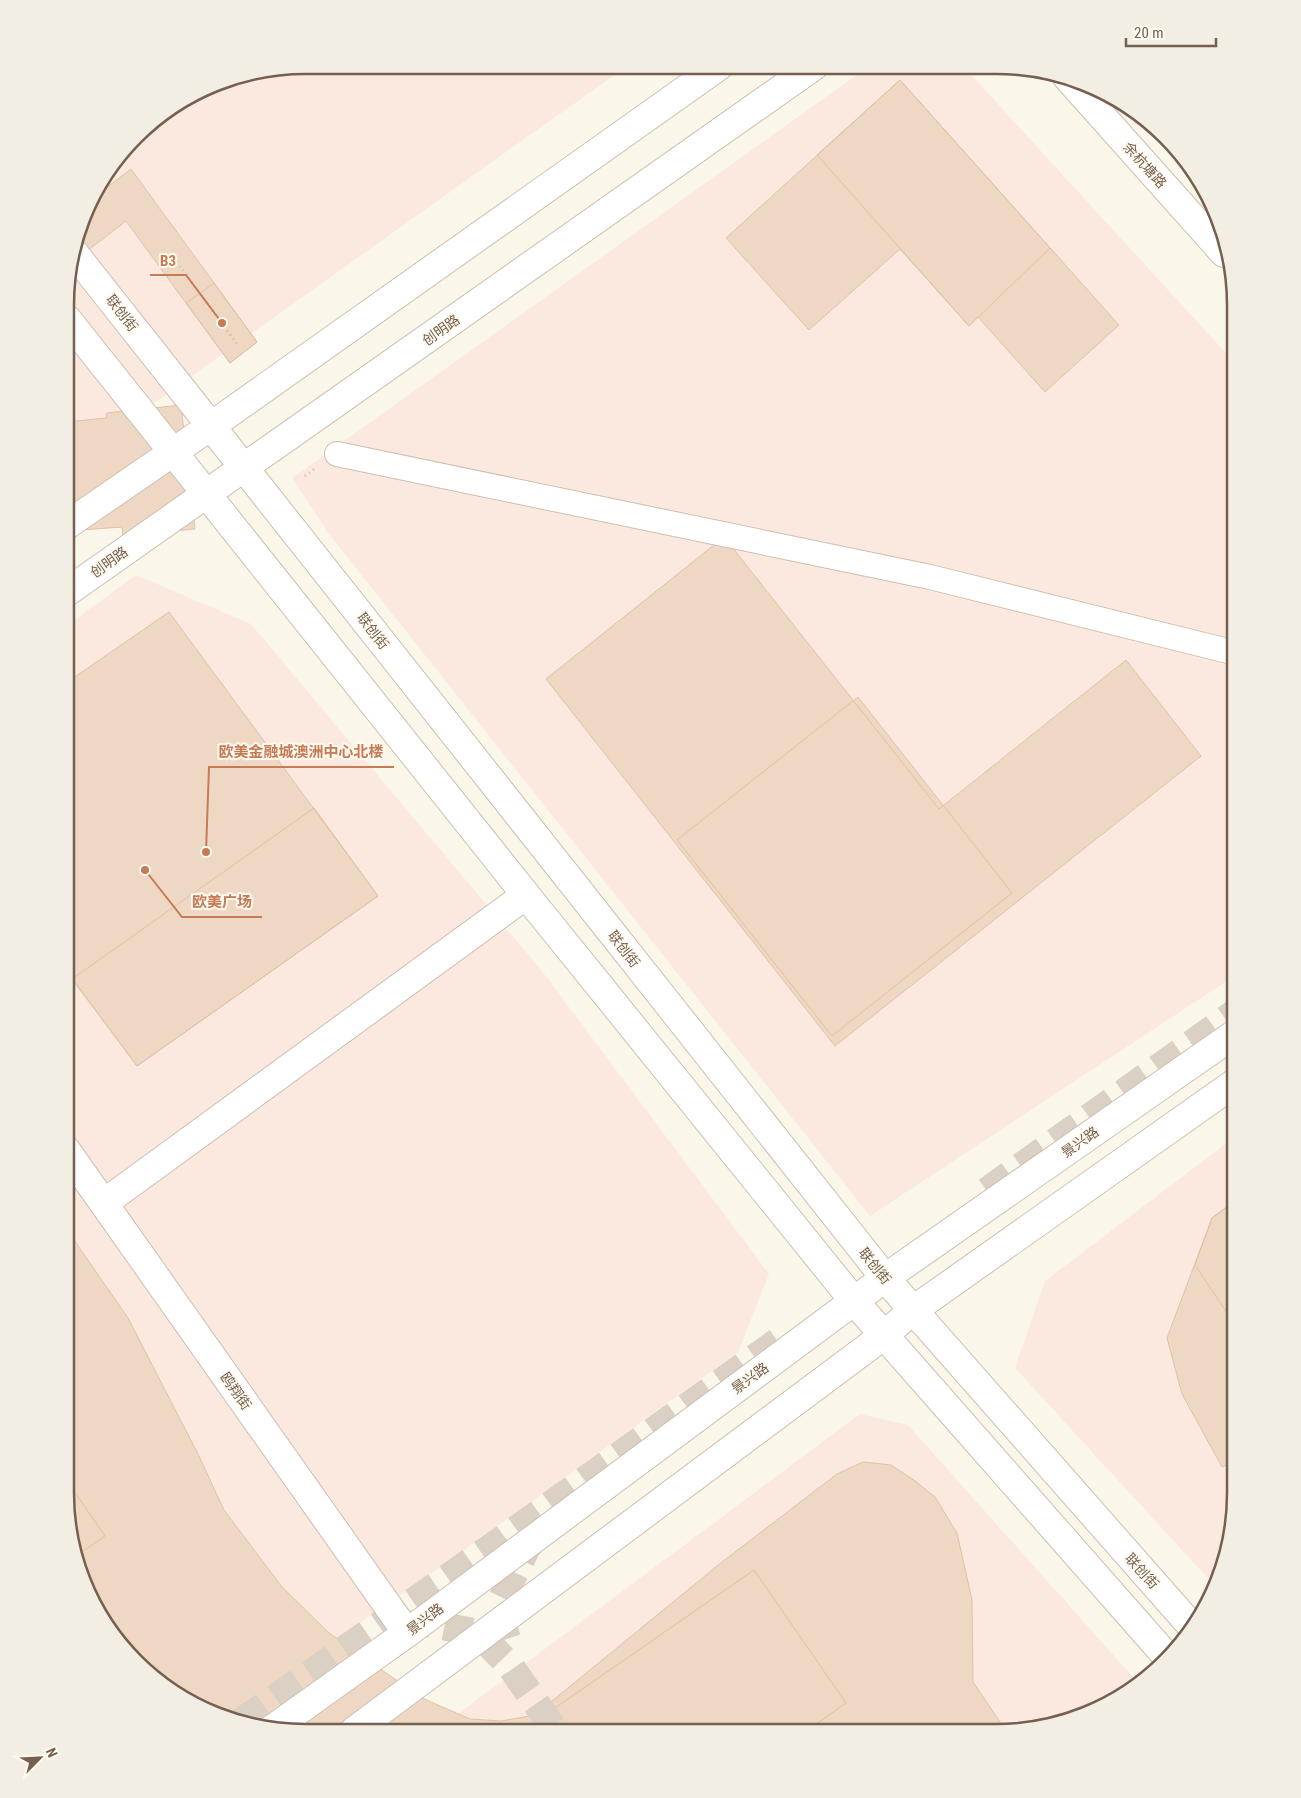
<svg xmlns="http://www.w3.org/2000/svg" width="1301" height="1798" font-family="'Roboto Condensed','Noto Sans SC',sans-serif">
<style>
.commercial{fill:#fbe9df}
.building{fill:#efd8c3;stroke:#e1c1a5}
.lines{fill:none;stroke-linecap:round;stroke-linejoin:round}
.tertiary-tunnel{stroke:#dad0c3;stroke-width:28;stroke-dasharray:28 14;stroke-linecap:butt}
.pedestrian-casing{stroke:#cdbfb0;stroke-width:26}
.minor-casing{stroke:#cdbfb0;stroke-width:30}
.tertiary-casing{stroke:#cdbfb0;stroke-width:30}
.secondary-casing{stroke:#cfc0ae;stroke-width:30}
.path{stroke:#d4bca6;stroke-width:3;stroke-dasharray:1 4;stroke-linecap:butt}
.pedestrian{stroke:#fff;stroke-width:24}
.minor{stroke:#fff;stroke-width:28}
.tertiary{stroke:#fff;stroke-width:28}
.secondary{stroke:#fff;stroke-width:28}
.labels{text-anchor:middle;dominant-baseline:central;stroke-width:4;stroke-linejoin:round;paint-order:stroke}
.street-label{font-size:14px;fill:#755f4f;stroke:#fefaf0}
.rim{fill:none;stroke:#755f4f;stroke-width:2.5}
.leader{fill:none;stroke:#c77a56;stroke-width:2}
.callout-dot{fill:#c77a56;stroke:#fefaf0;stroke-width:2}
.callout-label{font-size:15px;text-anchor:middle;font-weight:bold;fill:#c77a56;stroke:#fefaf0;stroke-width:4;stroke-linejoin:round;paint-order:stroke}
</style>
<rect width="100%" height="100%" fill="#fbf6ea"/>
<path class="commercial" d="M304 65 627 66 67 465V273L97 185 147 124 227 78Z
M868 67H964L1236 364V975L870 1216 329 534 292 478Z
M136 575 251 624 542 971 769 1274 738 1352 445 1564 222 1717 159 1684 90 1599 65 1494 66 626Z
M1236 1136 1235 1509 1223 1571 1215 1586 1015 1368 1045 1281Z
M860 1414 908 1425 1139 1684 1102 1708 997 1733 435 1731Z"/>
<path class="building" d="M900 80 1119 325 1045 392 978 317 969 326 900 249 809 330 726 238Z
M900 80 1050 248 969 326 817 155Z
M131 169 257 342 230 363 126 221 70 264 92 199Z
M214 283 257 342 230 363 186 303Z
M181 405 195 529 123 536 122 527 67 531V422L106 418 107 413Z
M724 537 939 809 1126 660 1201 756 835 1046 546 679Z
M169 612 378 896 137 1066 66 970V683Z
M858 697 1012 893 832 1036 677 840Z
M314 808 378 896 137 1066 72 979Z
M1236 1200 1235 1461 1222 1467 1182 1394 1167 1338 1212 1218Z
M1236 1200V1326L1195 1265 1212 1218Z
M65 1227 128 1318 199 1456 224 1510 282 1587 329 1633 422 1698 470 1719 501 1721 535 1715 722 1562 837 1474 863 1462 891 1465 915 1481 935 1497 957 1533 972 1600 973 1682 1006 1731 997 1733 273 1731 213 1715 159 1684 90 1599 65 1494Z
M65 1478 105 1536 79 1554 65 1494Z
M754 1570 846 1703 805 1732H551L542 1717Z"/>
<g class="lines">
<path class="tertiary-tunnel" d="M987 1191 1236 1012
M403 1627 427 1623 478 1633 511 1667 556 1732
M507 1639 504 1630 502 1599 527 1547 536 1536
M241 1722 503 1539 784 1337"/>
<defs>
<path id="pedestrian" d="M337 454 930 577 1236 653"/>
<path id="minor" d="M66 1150 407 1633
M104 1203 526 895"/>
<path id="tertiary" d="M74 253 885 1278 1194 1629
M67 319 526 895 854 1301 1168 1658
M67 525 211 426 719 66
M67 592 814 66
M271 1730 407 1633 885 1278 1236 1033
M354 1731 883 1336 912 1311 1236 1082"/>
<path id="secondary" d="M1067 77 1224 253"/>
</defs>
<use href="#pedestrian" class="pedestrian-casing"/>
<use href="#minor" class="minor-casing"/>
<use href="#tertiary" class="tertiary-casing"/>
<use href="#secondary" class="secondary-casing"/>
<path class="path" d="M171 254 239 347
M305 476 316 468"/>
<use href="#pedestrian" class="pedestrian"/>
<use href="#minor" class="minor"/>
<use href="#tertiary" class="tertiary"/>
<use href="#secondary" class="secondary"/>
</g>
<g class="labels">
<g class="street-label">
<text transform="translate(1145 165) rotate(48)">余杭塘路</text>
<text transform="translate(122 313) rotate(52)">联创街</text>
<text transform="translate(441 330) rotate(-35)">创明路</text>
<text transform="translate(109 562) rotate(-35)">创明路</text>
<text transform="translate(373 631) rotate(52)">联创街</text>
<text transform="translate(624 949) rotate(52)">联创街</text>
<text transform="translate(1080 1142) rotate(-35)">景兴路</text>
<text transform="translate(875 1266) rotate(51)">联创街</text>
<text transform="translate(750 1378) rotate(-36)">景兴路</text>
<text transform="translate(236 1391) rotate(55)">鸥翔街</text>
<text transform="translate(1142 1571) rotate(48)">联创街</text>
<text transform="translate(425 1619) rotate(-37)">景兴路</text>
</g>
</g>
<path d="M0 0H1301V1798H0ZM305 74H996A231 231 0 0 1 1227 305V1493A231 231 0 0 1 996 1724H305A231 231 0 0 1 74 1493V305A231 231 0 0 1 305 74Z" fill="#f3eee3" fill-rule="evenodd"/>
<path class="rim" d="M305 74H996A231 231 0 0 1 1227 305V1493A231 231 0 0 1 996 1724H305A231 231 0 0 1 74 1493V305A231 231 0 0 1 305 74Z"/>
<path class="leader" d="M222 323L186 275H150M206 852L209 767H394M145 870L182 917H262"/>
<g class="callout-dot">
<circle cx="222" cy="323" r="5"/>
<circle cx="206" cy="852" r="5"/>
<circle cx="145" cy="870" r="5"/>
</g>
<g class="callout-label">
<text x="168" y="266">B3</text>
<text x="301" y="757">欧美金融城澳洲中心北楼</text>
<text x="222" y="907">欧美广场</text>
</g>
<g transform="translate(40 1758) rotate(66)" stroke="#fefaf0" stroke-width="4" paint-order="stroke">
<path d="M0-4L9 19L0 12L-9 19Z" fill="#755f4f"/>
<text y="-8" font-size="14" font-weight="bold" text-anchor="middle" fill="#755f4f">N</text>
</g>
<path d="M1126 38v8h90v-8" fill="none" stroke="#755f4f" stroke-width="2.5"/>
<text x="1134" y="38" font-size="15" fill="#755f4f" stroke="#fefaf0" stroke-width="4" paint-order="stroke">20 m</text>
</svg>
